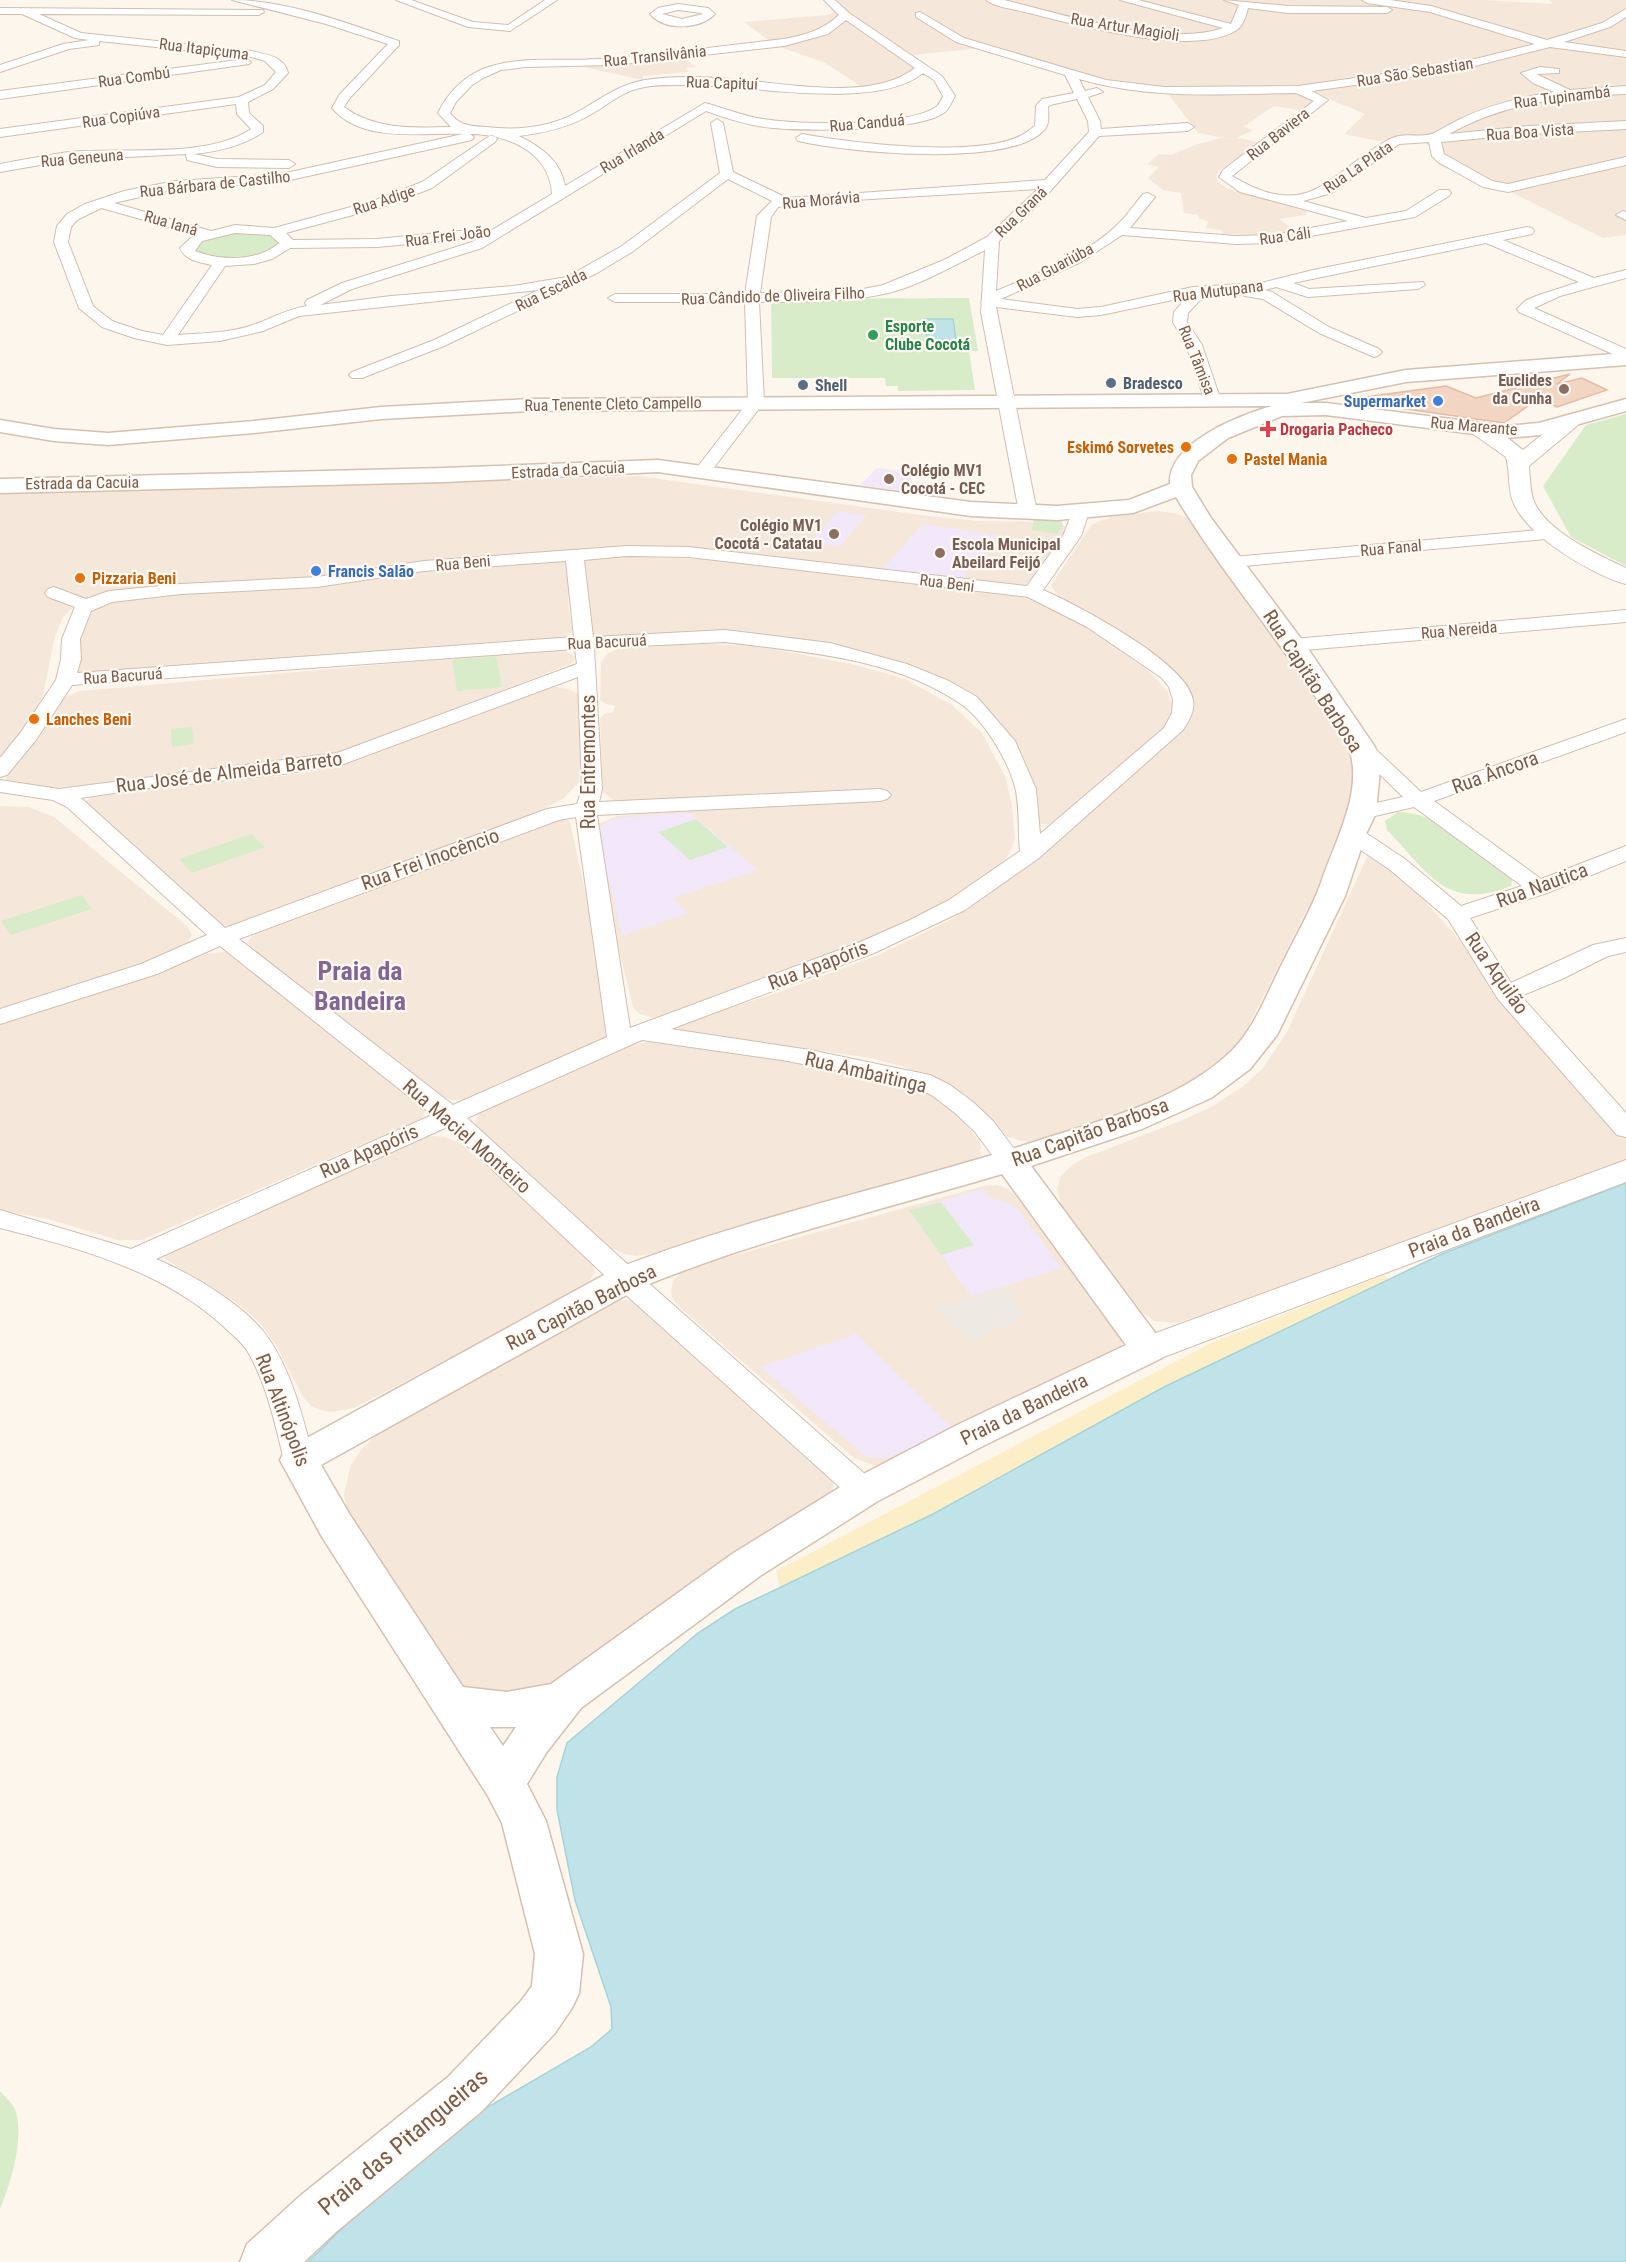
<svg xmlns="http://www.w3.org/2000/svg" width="1626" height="2262" font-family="'Roboto Condensed',sans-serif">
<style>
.residential{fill:#f5e8da}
.industrial{fill:#efe9e4}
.education{fill:#f3e8fa}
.green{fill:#d8ecc9}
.sand{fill:#fcefc7}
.water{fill:#bfe3e8;stroke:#a5d3da;stroke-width:1.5}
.building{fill:#f3d5c3;stroke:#e6bba3;stroke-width:1.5}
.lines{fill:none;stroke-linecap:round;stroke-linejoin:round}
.minor-casing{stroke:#d1beb0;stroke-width:2}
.tertiary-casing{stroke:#d1beb0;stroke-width:2}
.secondary-casing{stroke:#d6c0b0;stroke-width:3}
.minor{fill:#fff;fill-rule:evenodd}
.tertiary{fill:#fff;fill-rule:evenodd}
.secondary{fill:#fff;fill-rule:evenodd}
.leisure-dot{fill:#2e9e5b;stroke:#fffaf3;stroke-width:2}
.service-dot{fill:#5c6f8a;stroke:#fffaf3;stroke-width:2}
.education-dot{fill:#8d6e63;stroke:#fffaf3;stroke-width:2}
.shop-dot{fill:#3f7fe0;stroke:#fffaf3;stroke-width:2}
.health-dot{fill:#e0444e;stroke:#fffaf3;stroke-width:2}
.food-dot{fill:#e8710a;stroke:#fffaf3;stroke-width:2}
.labels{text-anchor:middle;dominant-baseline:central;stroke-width:4.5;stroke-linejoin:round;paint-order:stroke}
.far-street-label{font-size:16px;fill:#7a5c4d;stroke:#fffaf3}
.far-leisure-label{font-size:16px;font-weight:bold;fill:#27864d;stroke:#fffaf3;text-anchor:start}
.far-education-label{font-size:16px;font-weight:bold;fill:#785e54;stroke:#fffaf3;text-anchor:end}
.far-service-label{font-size:16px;font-weight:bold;fill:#4e5e75;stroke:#fffaf3;text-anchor:start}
.far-shop-label{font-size:16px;font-weight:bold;fill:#366cbe;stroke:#fffaf3;text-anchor:end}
.far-health-label{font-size:16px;font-weight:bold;fill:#be3a42;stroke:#fffaf3;text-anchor:start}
.far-food-label{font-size:16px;font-weight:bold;fill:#c56008;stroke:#fffaf3;text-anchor:start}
.street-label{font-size:20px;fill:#7a5c4d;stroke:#fffaf3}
.near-street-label{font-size:24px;fill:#7a5c4d;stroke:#fffaf3}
.district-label{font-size:26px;font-weight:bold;fill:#846695;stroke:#fffaf3}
</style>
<rect width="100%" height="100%" fill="#fdf6ec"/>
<path class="residential" d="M834 0H1483L1553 4 1549 0H1626V235L1603 238 1503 188 1439 166 1433 147 1407 137 1379 141 1344 134 1365 114 1322 96 1305 111 1274 106 1243 127 1254 130 1236 138 1260 142 1220 170 1216 176 1218 182 1227 188 1256 197 1307 208 1306 215 1279 219 1294 230 1266 235 1223 234 1221 230 1206 228 1208 221 1199 219 1198 215 1184 213 1181 193 1163 190 1148 178 1159 167 1147 164 1159 154 1171 155 1198 144 1221 138 1230 139 1198 133 1165 90 1124 84 991 47 913 55V71L896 83 863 88 825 63 775 45 744 22 828 15 842 9Z
M682 56 696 67 686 68 689 72 643 76V80L583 67Z
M638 476 928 516 978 521 1055 522 1069 528 1068 534 1028 583 1023 586 673 549 316 579 75 605 63 617 55 636 43 696 26 726 0 761V492L38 490 373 485Z
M1156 511 1174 513 1191 519 1352 744 1358 808 1236 1051 1162 1103 1035 1142 1021 1141 1006 1136 977 1109 935 1081 905 1067 870 1058 679 1030 678 1025 692 1019 771 995 881 954 952 919 1018 870 1179 735 1190 720 1191 703 1098 622 1058 596 1051 585 1092 524 1111 517Z
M621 556 718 560 1038 599 1067 613 1149 671 1168 692 1174 711 1168 723 1151 740 1050 824H1039L1035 823 999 732 924 676 779 641 593 639 583 560Z
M563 560H567L570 572 568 599 572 631 564 639 78 674 74 671 73 626 97 604 137 597Z
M683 643 757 646 856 665 905 679 952 705 982 733 1006 778 1012 806 1015 839 1008 856 993 871 921 920 656 1019 638 1013 633 1007 610 912 598 824 617 816 718 808 617 802 603 793 600 719 604 714 613 712 615 706 606 704 600 700 601 662 607 654 620 648Z
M558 649 575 656 573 663 343 753 264 768 42 789 8 784 6 780V774L60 699 80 691Z
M551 686 568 689 580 695 583 716 579 782 564 798 540 811 235 926 215 924 81 804 92 797 106 792 284 776 322 770 348 763Z
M0 806 29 807 54 817 187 926 192 935 186 946 176 953 0 1012Z
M554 818H563L570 822 593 928 610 1036 471 1099 451 1100 441 1096 249 946 247 943 254 934Z
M1371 855 1386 857 1505 992 1626 1135V1163L1214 1320 1208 1313 1177 1323 1154 1321 1143 1313 1063 1211 1057 1189 1061 1176 1072 1165 1086 1157 1183 1120 1211 1107 1242 1087 1263 1068 1287 1032 1367 857Z
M226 952 425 1109 423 1118 142 1240H118L48 1219 0 1210V1024L211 953Z
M647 1042 812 1063 899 1082 931 1096 954 1112 980 1141 981 1155 968 1165 653 1254 635 1256 622 1253 611 1248 512 1161 476 1128 475 1124 478 1115 486 1108 634 1045Z
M433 1136 445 1137 461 1144 589 1257 594 1264 595 1273 586 1285 557 1302 354 1408 331 1412 320 1410 311 1406 303 1397 277 1347 260 1323 240 1305 165 1259 164 1254 422 1137Z
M997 1185 1008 1189 1014 1194 1120 1334 1122 1345 1119 1349 886 1466H875L854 1458 678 1306 672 1297 671 1291 673 1281 679 1274 692 1267 983 1186Z
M626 1300H635L834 1482 832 1497 547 1701 466 1693 353 1525 347 1510 344 1494 351 1465 361 1450 386 1426 615 1301Z"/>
<path class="industrial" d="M1006 1286 1026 1316 970 1342 935 1308Z"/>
<path class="education" d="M877 468 913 472 909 492 860 485Z
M838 511 867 515 839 547 811 541Z
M923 524 997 535 961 580 881 571Z
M690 813 758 870 672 898 688 913 622 936 598 835 600 828 608 821 618 818Z
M984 1189 990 1198 1006 1202 1018 1210 1062 1268 971 1296 909 1210Z
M856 1334H857L951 1427 889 1458 867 1457 760 1367Z"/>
<path class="green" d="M218 233 271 234 282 242C260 265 225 259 196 254L192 245Z
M969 298 978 351H969L975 390 898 391V386H886L885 378H772L771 299Z
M1626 414V566L1571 537 1543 486 1586 425Z
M1034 518 1062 519 1063 526 1057 534 1032 530Z
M496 656 502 687 457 691 452 660Z
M192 727 194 744 172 747 171 729Z
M1398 812C1441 812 1480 853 1513 877L1511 886C1446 912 1429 873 1387 830L1385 821Z
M696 819 728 847 690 860 658 832Z
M251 834 265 847 192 873 179 859Z
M82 895 92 909 11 935 1 921Z
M941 1202 974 1245 941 1255 909 1210Z
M0 2091C4 2096 12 2103 15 2109 25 2138 11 2182 0 2209Z"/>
<path class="sand" d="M1384 1275 1393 1285 783 1601 776 1571 1211 1343Z"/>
<path class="water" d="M924 319H953L956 340H927Z
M1626 1183V2262H308L382 2189 476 2114 591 2047 612 2029 611 2007 575 1900 557 1810V1777L567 1743 698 1633 735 1609 933 1514 1164 1387 1442 1254Z"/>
<path class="building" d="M1570 374 1557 384 1582 378 1607 390 1557 407 1539 398 1504 423 1358 402V398L1446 386 1476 398Z"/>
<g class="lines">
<defs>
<path id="minor" d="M232 0C287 0 347 23 399 41V45L349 99 344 107C375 130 414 128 451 127L438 113C447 94 463 77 483 69 519 55 558 62 596 59 659 55 721 46 784 39 805 35 823 30 839 15L824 0H835L849 13 942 76 955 96C952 101 949 109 945 112 921 132 806 131 773 128 750 126 728 119 706 111L482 248 352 289 320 305 391 296 513 286 567 277 622 246 720 173 711 123 717 119 723 123 733 172 787 198 1045 180 1089 132 1088 121 1077 99 1050 105 1048 107C1048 114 1050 123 1045 129 1013 169 845 152 798 141L796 138 802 134C851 143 976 158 1020 136 1025 134 1030 129 1035 126L1036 106 1042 99 1074 93 1065 75 956 42 916 17V13L920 12 964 38 1106 80 1164 87 1298 86 1455 64 1535 44 1430 12 1367 3 1362 0H1390L1431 6 1547 40 1602 23 1626 9V17L1610 27 1564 42 1626 51V57L1550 47 1455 71 1312 91 1328 100 1232 176C1312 224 1327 173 1390 139 1404 131 1422 139 1434 133 1442 129 1450 124 1458 120 1489 105 1521 97 1554 92L1533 83 1521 73 1540 67 1559 69V73L1536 74 1570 90 1626 86V94C1564 96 1504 103 1449 134L1529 126 1626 121V129L1529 134 1441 142 1444 154 1492 181 1508 184 1626 157V165L1508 192 1483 187 1438 162 1432 156 1429 142 1399 144 1332 193 1303 201 1366 218 1406 211 1439 190H1449L1451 193 1449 196 1415 217 1273 243 1236 244 1122 235 1081 262 1001 299 1077 309 1101 307 1193 287 1261 283 1313 270 1527 227 1532 228 1534 231 1532 234 1503 240 1594 278 1626 270V278L1560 296 1534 308 1626 349V360L1519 312 1517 309 1525 301 1536 296 1579 282 1486 243 1293 283 1309 289 1423 282 1425 285 1418 289 1308 297 1276 287 1265 290 1272 292 1329 327 1379 349 1382 352 1379 355 1374 357 1319 333 1263 299 1245 296 1238 293 1205 295 1188 313 1187 322 1202 345 1221 401 1213 406 1205 401 1186 345 1173 322 1174 312 1187 297 1101 315 1077 317 996 307 1037 512 1034 516H1022L1019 512 981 312 985 250C957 264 918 286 888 293 846 303 802 301 759 302L764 402 709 474 703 475 695 470 748 402 745 302H615L608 298 615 294H745L757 216 772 201 728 179 632 252 597 273 444 346 362 378H352L349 375 352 372 434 340 539 290 299 316 263 331 220 341 167 345 134 338 102 327 79 308 54 242 57 226 67 214 85 204 124 191 175 181 281 174 463 134C421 132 363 144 332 108L340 94 388 44 326 24ZM846 20 915 68C873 101 791 84 741 80 710 77 676 75 645 80 621 84 603 97 583 109 553 127 520 131 486 127 471 126 460 126 450 113L456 102 471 86 483 78 501 70 525 67 613 65 784 46 828 34ZM923 73 934 80 943 96C941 100 939 105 936 107 907 127 797 125 763 119 743 116 724 108 705 103L565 186C561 161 541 147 519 136 543 133 567 128 588 116 605 107 621 92 640 88 655 84 671 85 686 85 748 84 875 112 923 73ZM1079 79C1150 100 1223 94 1296 93L1314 101 1223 170 1219 177 1240 192 1348 221 1273 235 1236 236 1130 228 1155 197 1148 193 1143 194C1134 205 1126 217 1116 226 1083 257 1037 274 996 291L999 241 1038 205 1099 136 1188 131 1194 127 1188 123 1101 129 1100 121 1088 97 1103 92 1097 88 1085 91ZM470 134C507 134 550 152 552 194L487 233 480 229 377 239 293 240 286 233 383 207 432 188 495 142 497 139 495 136 491 135 422 182 373 201 274 228 235 225 211 231 114 203 175 189 281 182 472 140 474 137ZM1038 189 987 237 944 260 883 285 853 291 760 293 771 217 778 207 804 203ZM101 208 195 234 180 248C185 261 200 262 212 265L163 335 142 331 112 321 93 306 68 242 71 227 77 220ZM235 233 270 235 279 243C258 262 220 261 195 251L202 241ZM481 237 472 242 342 283 307 300 305 303 307 306C288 309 272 318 253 325 229 333 204 333 178 335L225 266 254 264 272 259 290 248 377 247Z
M396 0H411L473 22 508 25 545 0H557L510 31 468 27Z
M986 0H1004C1062 14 1167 48 1223 28L1120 0H1138L1231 24 1239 5 1224 0 1288 6 1387 7 1392 10 1387 13H1288L1248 8C1246 16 1243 27 1235 31 1192 57 1077 25 1029 13 1016 9 996 8 986 0Z
M678 4 708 8 715 14C700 30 664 31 650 14L658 8ZM678 10 701 13 703 14 682 19 662 14Z
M0 8 263 10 264 12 259 15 39 14 81 33 251 51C265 54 284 56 288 73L273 89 248 102 249 113 263 126V132C243 146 219 151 194 154L217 159 289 160 295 164 289 168 217 167 187 160 186 154 69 160 0 172V164C23 160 46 155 69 152 122 147 207 159 251 129L237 114 236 104 0 137V129L239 97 265 85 276 72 265 61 251 57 99 41V45L69 49 0 72V65L63 44 89 40 75 38 22 14H0Z
M245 59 251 62 249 64 0 99V91Z
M1623 211 1626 212V220L1616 215Z
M1080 507 1086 508 1089 512 1081 536 1043 590C1077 605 1187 662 1193 700 1195 711 1189 721 1183 730L1039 858 965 910 874 953 671 1029 810 1050 930 1075 950 1085 973 1102 993 1121 1023 1161 1019 1167 1010 1169 1001 1167 975 1132 955 1113 933 1096 912 1085 782 1060 642 1040 467 1118 636 1272 875 1483 879 1491 875 1499 864 1502 853 1499 616 1286 447 1127 156 1259C192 1274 247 1306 269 1339 293 1375 303 1418 314 1460L310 1468 299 1471 288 1468 284 1460C275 1424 267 1385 248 1352 242 1342 231 1334 223 1326 162 1270 78 1248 0 1228V1210L131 1249 432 1115 220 946 157 974 0 1024V1009L141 964 207 935 67 807 53 800 0 792V780L59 789 337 753 577 664 575 649 72 685 36 740 7 775 0 777V758L21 732 56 680 61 659 62 639 75 607 48 597 45 593 48 589 54 587 86 599 109 591 181 584 317 577 424 561 627 546 689 547 1027 586 1063 536 1074 508ZM627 556 689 557 1028 597 1087 627 1162 678 1169 687 1173 700 1172 713 1164 728 1040 834 1036 789 1015 741 977 697 949 681 907 664 830 643 725 630 593 637 584 560ZM566 561 574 637 77 673 81 659 80 639 91 611 112 602 181 594 317 587 424 571ZM725 642C804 652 893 657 961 704 984 720 1008 760 1015 787 1020 807 1018 831 1020 851L949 900 910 920 858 943 630 1028 597 815 880 801 887 799 891 795 887 791 880 789 599 802 602 789 594 648ZM578 677 582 789 577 804 547 809 225 928 81 798 140 789 284 774 341 765ZM576 817 607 1037 453 1105 239 939 559 820Z
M1551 529 1557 530 1560 534 1557 538 1232 567 1226 566 1223 562 1226 558 1232 557Z
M1626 610V622L1293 651 1286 649 1283 645 1286 641 1293 639Z
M1626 719V732L1434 801 1541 879 1626 846V861L1547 893 1470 918 1511 983 1593 945 1626 938V952L1608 956 1562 979 1521 996 1626 1113V1137L1617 1135 1498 999 1448 919 1389 869 1344 839 1341 834 1344 829 1352 828 1360 829 1405 859 1461 906 1522 886 1414 807 1362 819 1354 818 1351 813 1354 808 1403 797 1352 747 1355 743H1369L1421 792Z"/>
<path id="tertiary" d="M1571 415 1578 417 1581 421 1578 425 1529 466C1530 477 1530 489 1533 499 1544 531 1597 554 1626 568V584C1592 575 1523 534 1512 499 1508 486 1510 471 1506 457L1466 429 1469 425C1488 420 1509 439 1523 450L1564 417Z
M1626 1160V1182L1161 1358 1149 1361 1137 1358 1131 1349 1137 1340Z"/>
<path id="secondary" d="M1626 353V365L1406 382 1301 403H1326L1506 426 1539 423 1626 399V411L1540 435 1506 438 1326 415 1282 416 1228 438 1198 461 1191 475 1192 487 1211 518 1302 640 1375 747 1380 769 1376 813 1366 834 1345 896 1277 1035 1250 1069 1211 1098 1142 1129 1031 1166 1167 1349 1162 1358 985 1445 878 1501 760 1576 581 1708 546 1753 527 1784 546 1821 583 1954 579 1993 572 2008 555 2033 482 2111 336 2232 304 2262H240L247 2244 300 2196 448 2077 521 2001 532 1986 535 1954 502 1823 488 1796 322 1537 280 1460 285 1450 613 1270C751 1216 897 1186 1037 1141 1102 1120 1174 1102 1226 1056 1252 1034 1265 998 1280 968 1294 939 1311 911 1322 880 1335 841 1364 790 1349 749 1342 730 1322 706 1310 689 1267 624 1216 564 1176 497L1133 513 1057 520 971 516 658 472 444 482 0 493V479L444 468 658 460 971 502 1057 506 1129 500 1170 484C1167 443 1240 415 1272 406L529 411 381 419 254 433 108 445 54 441 0 432V420L54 429 108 433 254 421 381 407 529 399 1287 394 1406 370ZM1002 1174 1126 1345 957 1425 850 1481 732 1554 551 1684 507 1692 463 1687 350 1515 321 1465 639 1288C756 1240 881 1210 1002 1174ZM490 1727H516L503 1746Z"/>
</defs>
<use href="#minor" class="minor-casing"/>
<use href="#tertiary" class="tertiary-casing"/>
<use href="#secondary" class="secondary-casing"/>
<use href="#minor" class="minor"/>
<use href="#tertiary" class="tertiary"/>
<use href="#secondary" class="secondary"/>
</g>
<circle class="leisure-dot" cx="873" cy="335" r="6"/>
<g class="service-dot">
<circle cx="1111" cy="383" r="6"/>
<circle cx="803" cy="385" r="6"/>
</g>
<g class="education-dot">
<circle cx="1564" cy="389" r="6"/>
<circle cx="889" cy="479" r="6"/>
<circle cx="834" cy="534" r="6"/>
<circle cx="940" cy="553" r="6"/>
</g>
<g class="shop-dot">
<circle cx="1438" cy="401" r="6"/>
<circle cx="316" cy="571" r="6"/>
</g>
<path class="health-dot" d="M1265 420h6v6h6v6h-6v6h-6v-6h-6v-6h6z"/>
<g class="food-dot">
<circle cx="1186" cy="447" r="6"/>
<circle cx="1232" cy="459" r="6"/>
<circle cx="80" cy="578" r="6"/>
<circle cx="34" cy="719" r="6"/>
</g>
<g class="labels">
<g class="far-street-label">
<text transform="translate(1125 27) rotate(9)">Rua Artur Magioli</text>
<text transform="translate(204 49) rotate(7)">Rua Itapiçuma</text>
<text transform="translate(655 56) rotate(-6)">Rua Transilvânia</text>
<text transform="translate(1415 72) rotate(-9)">Rua São Sebastian</text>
<text transform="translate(134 77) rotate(-8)">Rua Combú</text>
<text transform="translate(722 83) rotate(2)">Rua Capituí</text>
<text transform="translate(1562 97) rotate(-7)">Rua Tupinambá</text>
<text transform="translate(121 117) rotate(-8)">Rua Copiúva</text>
<text transform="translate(867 123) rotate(-5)">Rua Canduá</text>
<text transform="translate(1530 132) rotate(-4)">Rua Boa Vista</text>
<text transform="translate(1278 134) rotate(-38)">Rua Baviera</text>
<text transform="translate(632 151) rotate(-31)">Rua Irlanda</text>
<text transform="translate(82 158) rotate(-5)">Rua Geneuna</text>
<text transform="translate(1358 167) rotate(-34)">Rua La Plata</text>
<text transform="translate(215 184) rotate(-6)">Rua Bárbara de Castilho</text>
<text transform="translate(384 200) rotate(-18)">Rua Adige</text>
<text transform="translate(821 200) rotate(-5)">Rua Morávia</text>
<text transform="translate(1021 212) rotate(-44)">Rua Graná</text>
<text transform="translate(171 223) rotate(16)">Rua Ianá</text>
<text transform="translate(448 236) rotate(-7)">Rua Frei João</text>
<text transform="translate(1285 236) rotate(-8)">Rua Cáli</text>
<text transform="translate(1055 267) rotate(-28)">Rua Guariúba</text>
<text transform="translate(551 290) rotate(-26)">Rua Escalda</text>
<text transform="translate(1218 291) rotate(-7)">Rua Mutupana</text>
<text transform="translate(773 296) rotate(-2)">Rua Cândido de Oliveira Filho</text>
<text transform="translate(1197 360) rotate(68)">Rua Tâmisa</text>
<text transform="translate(613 404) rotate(-1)">Rua Tenente Cleto Campello</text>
<text transform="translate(1474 426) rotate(5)">Rua Mareante</text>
<text transform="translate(568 470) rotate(-3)">Estrada da Cacuia</text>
<text transform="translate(82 483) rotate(-1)">Estrada da Cacuia</text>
<text transform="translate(1391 548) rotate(-5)">Rua Fanal</text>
<text transform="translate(463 563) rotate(-5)">Rua Beni</text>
<text transform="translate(947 583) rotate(7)">Rua Beni</text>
<text transform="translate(1459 630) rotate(-5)">Rua Nereida</text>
<text transform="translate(607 642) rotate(-3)">Rua Bacuruá</text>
<text transform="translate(123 676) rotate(-4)">Rua Bacuruá</text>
</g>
<g class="far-leisure-label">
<text x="885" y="326">Esporte<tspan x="885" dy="18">Clube Cocotá</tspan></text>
</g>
<g class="far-education-label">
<text x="1552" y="380">Euclides<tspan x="1552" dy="18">da Cunha</tspan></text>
<text x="901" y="470" text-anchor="start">Colégio MV1<tspan x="901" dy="18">Cocotá - CEC</tspan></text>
<text x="822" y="525">Colégio MV1<tspan x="822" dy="18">Cocotá - Catatau</tspan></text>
<text x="952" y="544" text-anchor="start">Escola Municipal<tspan x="952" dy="18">Abeilard Feijó</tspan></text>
</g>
<g class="far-service-label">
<text x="1123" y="383">Bradesco</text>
<text x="815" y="385">Shell</text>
</g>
<g class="far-shop-label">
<text x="1426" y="401">Supermarket</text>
<text x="328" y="571" text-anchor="start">Francis Salão</text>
</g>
<g class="far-health-label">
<text x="1280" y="429">Drogaria Pacheco</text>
</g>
<g class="far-food-label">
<text x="1174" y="447" text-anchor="end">Eskimó Sorvetes</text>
<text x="1244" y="459">Pastel Mania</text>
<text x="92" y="578">Pizzaria Beni</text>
<text x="46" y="719">Lanches Beni</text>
</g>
<g class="street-label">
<text transform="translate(1313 681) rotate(57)">Rua Capitão Barbosa</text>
<text transform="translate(588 762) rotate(-90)">Rua Entremontes</text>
<text transform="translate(229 772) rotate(-7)">Rua José de Almeida Barreto</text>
<text transform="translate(1495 772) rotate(-20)">Rua Âncora</text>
<text transform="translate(430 859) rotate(-20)">Rua Frei Inocêncio</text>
<text transform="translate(1542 885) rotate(-20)">Rua Nautica</text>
<text transform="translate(818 965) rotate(-21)">Rua Apapóris</text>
<text transform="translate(1497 973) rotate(55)">Rua Aquilão</text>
<text transform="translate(866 1072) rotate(13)">Rua Ambaitinga</text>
<text transform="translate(1090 1132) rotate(-20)">Rua Capitão Barbosa</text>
<text transform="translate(467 1136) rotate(41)">Rua Maciel Monteiro</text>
<text transform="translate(369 1151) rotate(-24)">Rua Apapóris</text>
<text transform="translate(1474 1227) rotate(-21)">Praia da Bandeira</text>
<text transform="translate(581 1307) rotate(-27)">Rua Capitão Barbosa</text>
<text transform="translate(1024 1409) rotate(-26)">Praia da Bandeira</text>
<text transform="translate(283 1410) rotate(69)">Rua Altinópolis</text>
</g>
<g class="near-street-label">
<text transform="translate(403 2142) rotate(-40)">Praia das Pitangueiras</text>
</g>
<g class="district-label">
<text x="360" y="971">Praia da<tspan x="360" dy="30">Bandeira</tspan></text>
</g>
</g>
</svg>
